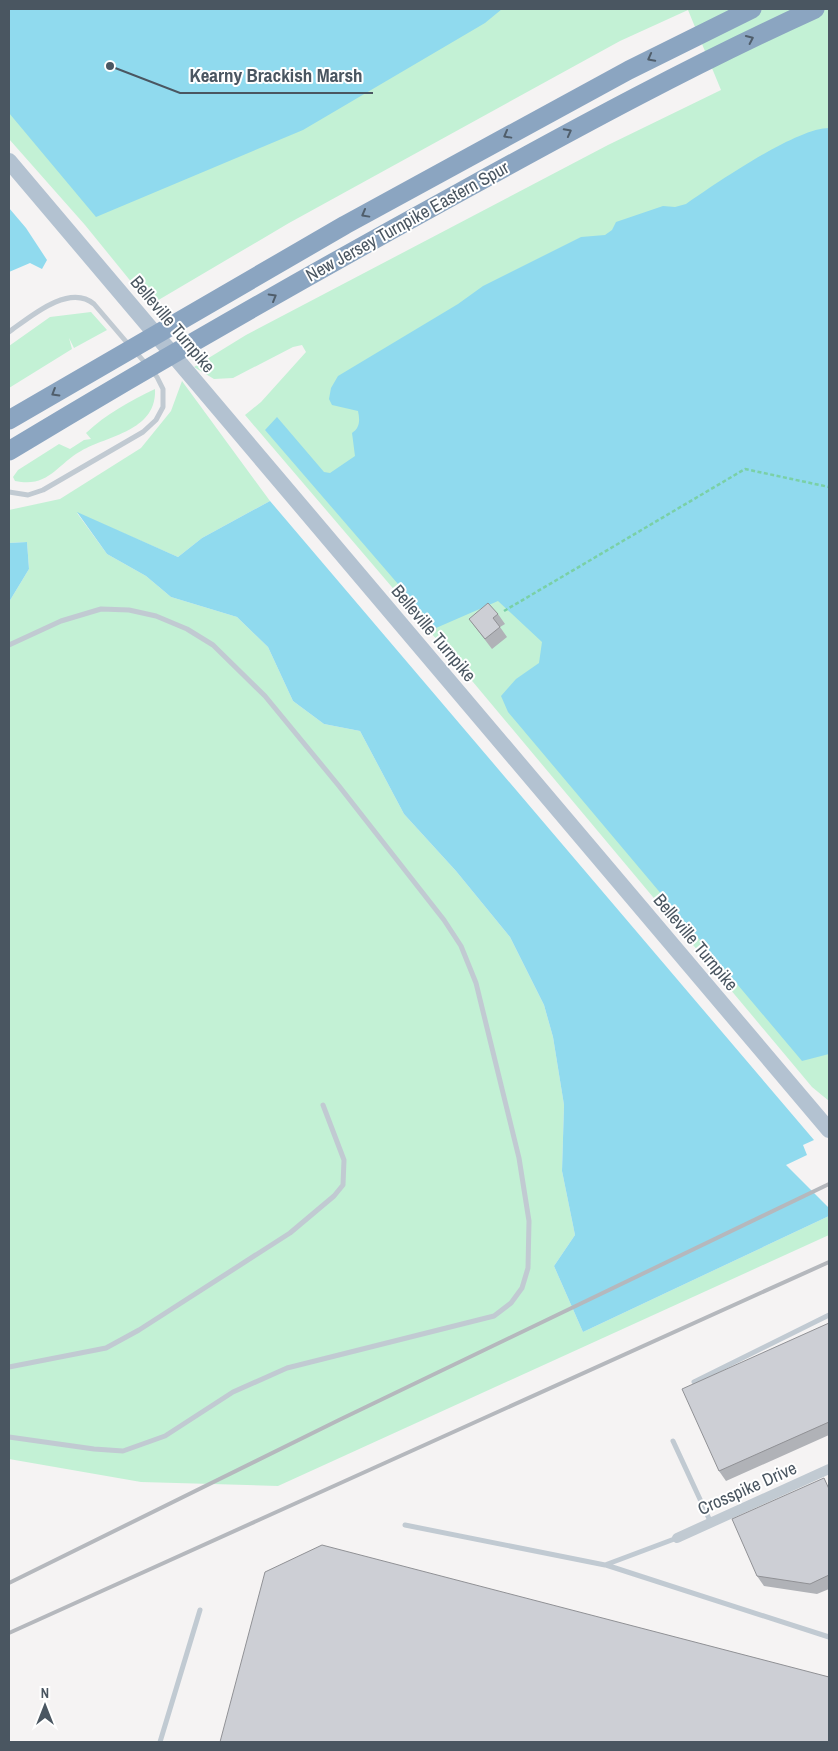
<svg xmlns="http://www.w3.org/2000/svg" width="838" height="1751" font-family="'Archivo Narrow',sans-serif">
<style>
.green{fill:#c3f1d5}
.water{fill:#90daee}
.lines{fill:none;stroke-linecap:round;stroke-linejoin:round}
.path{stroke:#7ad0a6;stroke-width:2.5;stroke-dasharray:4 2.5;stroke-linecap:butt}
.lane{stroke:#c1cad2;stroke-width:5}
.street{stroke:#c1cad2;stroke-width:10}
.primary{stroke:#b3c2d1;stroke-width:16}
.highway{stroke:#8ba5c1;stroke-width:19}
.rail{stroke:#b5b8bd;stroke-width:4}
.wall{fill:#b0b2b7}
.building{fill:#cdcfd5;stroke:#909195}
.oneway{stroke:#505e6b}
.labels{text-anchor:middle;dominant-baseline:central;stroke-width:4;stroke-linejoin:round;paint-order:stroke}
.street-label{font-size:18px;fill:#4a5661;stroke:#fff}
.leader{fill:none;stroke:#4a5661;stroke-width:2}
.callout-dot{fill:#4a5661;stroke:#fff;stroke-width:2}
.callout-label{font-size:19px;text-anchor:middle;font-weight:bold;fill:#4a5661;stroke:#fff;stroke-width:4;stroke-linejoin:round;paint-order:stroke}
</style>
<rect width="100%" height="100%" fill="#f5f3f3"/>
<path class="green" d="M9 9H829V1101L812 1087 473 682 245 415 261 402 306 352 302 345 293 347 233 378 214 379 194 367 246 335 608 145 721 90 688 10 620 41 289 223 150 305 85 225 9 139Z
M91 312 107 330 74 348 69 338 72 349 9 388V346L50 317Z
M182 381 270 501 202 538 178 557 77 513 107 554 146 576 171 597 237 617 268 647 293 701 324 724 360 731 404 814 456 871 510 937 544 1005 553 1037 564 1105 562 1171 575 1235 554 1266 583 1332 829 1216V1235L278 1486 141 1482 9 1459V602L29 569 27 542 9 543V510L60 499 141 448 171 411Z
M155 389C157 431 109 435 81 451 56 465 49 488 15 481L13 477 18 470 59 444 70 449 84 440 91 439 86 433C106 414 130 401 155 389Z"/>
<path class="water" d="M9 9H502L485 23 303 130 96 217 9 113Z
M829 128V1054L802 1061 508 712 501 696 516 679 539 663 542 642 498 601 436 628 265 430 277 417 324 472 330 473 355 456 352 433C360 428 360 420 358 411L332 405 329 399 331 388 338 376 458 304 483 286 581 237 605 235 612 230 616 222 663 206 675 207 686 204C715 184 796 128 829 128Z
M9 208 26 228 47 260 42 269 30 263 9 272Z
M270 501 814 1140 803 1145 807 1155 786 1165 829 1208V1216L583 1332 554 1266 575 1235 562 1171 564 1105 553 1037 544 1005 510 937 456 871 404 814 360 731 324 724 293 701 268 647 237 617 171 597 146 576 107 554 77 512 178 557 202 538Z
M27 542 29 569 9 602V543Z"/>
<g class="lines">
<path class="path" d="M504 611 745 469 829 487"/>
<path class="lane" d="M9 332C30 317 69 283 94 304L129 345
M9 492 28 495 43 490 143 432 156 420 163 407V389L157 377 135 351
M9 645 61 621 101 609 129 610 156 616 187 629 213 645 265 696 339 786 444 920 461 946 476 983 519 1158 529 1221 528 1268 522 1288 511 1303 494 1316 287 1368 233 1392 165 1436 123 1451 94 1449 9 1437
M9 1367 106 1348 139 1330 290 1233 334 1196 343 1185 344 1160 323 1105
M694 1382 829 1315
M673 1441 711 1523
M405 1525 605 1565 677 1538
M606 1565 829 1637
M160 1742 200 1610"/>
<path class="street" d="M677 1538 829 1469"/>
<path class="primary" d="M9 161 829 1130"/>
<path class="highway" d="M9 420 345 225 629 70 752 9
M9 451C158 361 309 275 462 191 578 127 694 64 815 9"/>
<path class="rail" d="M9 1583 339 1420 829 1184
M9 1633 829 1262"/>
</g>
<path class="wall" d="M498 614 505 624 500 627 507 637 492 649 469 619Z
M829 1323V1435L726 1481 719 1471Z
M829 1485V1589L817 1594 764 1586 757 1576Z"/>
<path class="building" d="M488 603 498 614 493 618 500 627 485 639 469 619Z
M829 1323V1422L719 1471 682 1389Z
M824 1478 829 1489V1575L810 1584 757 1576 732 1519Z
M322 1545 829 1677V1742H220L265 1572Z"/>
<defs><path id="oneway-chevron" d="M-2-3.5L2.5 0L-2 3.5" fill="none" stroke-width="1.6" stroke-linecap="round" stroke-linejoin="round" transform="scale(1.25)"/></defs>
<g class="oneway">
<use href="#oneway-chevron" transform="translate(750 39) rotate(-25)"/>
<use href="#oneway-chevron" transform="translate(651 58) rotate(152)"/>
<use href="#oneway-chevron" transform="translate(568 132) rotate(-28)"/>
<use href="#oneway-chevron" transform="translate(507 135) rotate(151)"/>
<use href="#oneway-chevron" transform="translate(365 214) rotate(151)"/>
<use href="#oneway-chevron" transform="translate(273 297) rotate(-30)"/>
<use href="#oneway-chevron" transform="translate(55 393) rotate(149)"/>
</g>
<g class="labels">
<g class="street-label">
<text transform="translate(407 221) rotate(-29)">New Jersey Turnpike Eastern Spur</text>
<text transform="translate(173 324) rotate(50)">Belleville Turnpike</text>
<text transform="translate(434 633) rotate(50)">Belleville Turnpike</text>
<text transform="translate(696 942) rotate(50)">Belleville Turnpike</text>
<text transform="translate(747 1488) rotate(-24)">Crosspike Drive</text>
</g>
</g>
<path class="leader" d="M110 66L180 93H373"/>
<circle class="callout-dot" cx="110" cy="66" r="5"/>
<g class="callout-label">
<text x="276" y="82">Kearny Brackish Marsh</text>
</g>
<rect width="838" height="1751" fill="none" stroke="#4a5661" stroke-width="20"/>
<g transform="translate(45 1706)" stroke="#ffffff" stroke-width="4" paint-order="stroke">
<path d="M0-4L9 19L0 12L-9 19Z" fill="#4a5661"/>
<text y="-8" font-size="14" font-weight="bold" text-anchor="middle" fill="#4a5661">N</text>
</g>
</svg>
